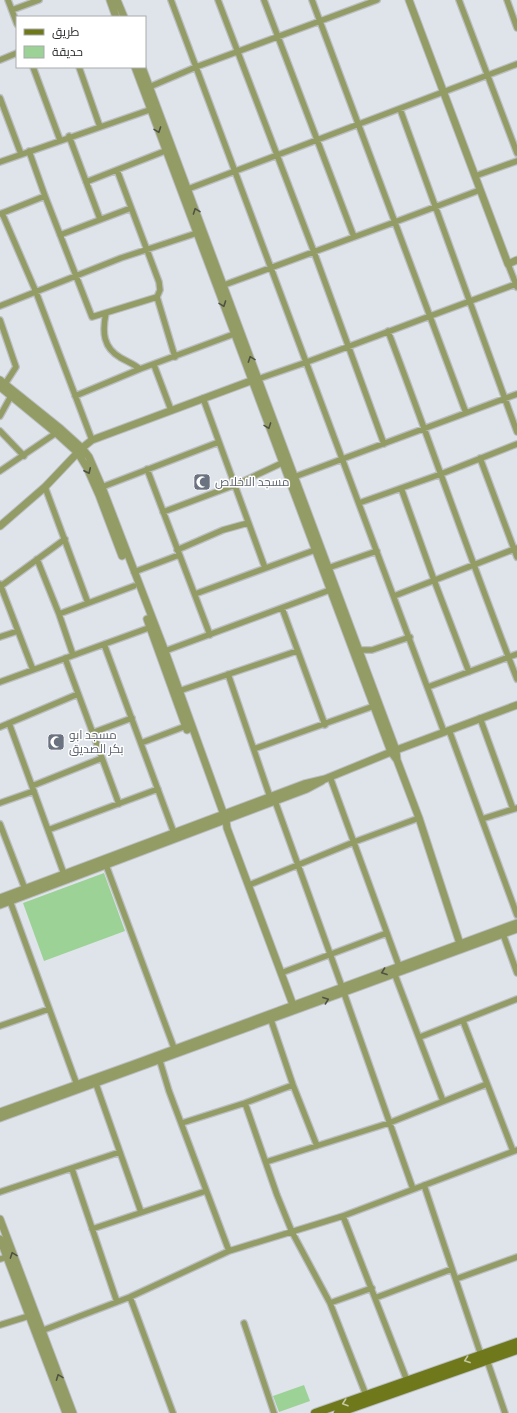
<svg xmlns="http://www.w3.org/2000/svg" width="517" height="1413" font-family="'Archivo Narrow',Cairo,sans-serif">
<style>
.green{fill:#9cd296}
.lines{fill:none;stroke-linecap:round;stroke-linejoin:round}
.minor-casing{stroke:#bbbfc4;stroke-width:8}
.tertiary-casing{stroke:#bbbfc4;stroke-width:9}
.secondary-casing{stroke:#bbbfc4;stroke-width:10}
.minor{stroke:#949c66;stroke-width:5.5}
.tertiary{stroke:#949c66;stroke-width:7}
.secondary{stroke:#6f791c;stroke-width:8}
.oneway{stroke:#4e5241}
.oneway2{stroke:#c5c9a4}
.labels{text-anchor:middle;dominant-baseline:central;stroke-width:3;stroke-linejoin:round;paint-order:stroke}
.worship-label{font-size:12px;fill:#5b616d;stroke:#fff;text-anchor:start}
</style>
<rect width="100%" height="100%" fill="#dfe4ea"/>
<path class="green" d="M104 873 125 931 44 961 23 903Z
M304 1385 310 1401 279 1412 273 1396Z"/>
<g class="lines">
<defs>
<path id="minor" d="M8 0 17 24
M171 0 444 732
M218 0 314 252 384 444
M264 0 354 237
M312 0 466 413
M459 0 517 153
M507 0 517 28
M12 10 39 0
M0 60 17 53
M33 67 60 140
M79 67 100 127
M147 88 196 67 377 0
M0 98 21 154
M400 109 517 432
M69 136 100 219
M29 151 45 196 92 317 157 297 160 290 159 282 117 170
M0 162 155 108
M475 176 517 161
M86 182 165 151
M188 189 517 64
M2 213 36 292 92 440
M0 214 45 196
M60 235 131 208
M508 264 517 287
M224 285 395 222 480 190
M157 297 175 357
M0 306 121 258 197 233
M106 313C102 332 103 348 121 358 128 362 134 364 140 369
M0 320 16 367 5 384
M388 331C432 447 472 564 517 679
M154 365 171 410
M258 379 307 362 516 284
M75 396 140 369 234 334
M203 398 265 568
M0 416 11 396
M0 431 24 456
M480 458 517 557
M147 469 210 635
M0 471 59 431
M294 477 517 394
M45 487 88 603
M102 487 219 442
M401 488 434 580 469 672
M359 503 441 474 517 444
M163 512 235 485 282 463
M177 550 223 530 248 523
M37 559 59 614 73 655
M328 568 377 551
M134 572 179 555
M0 584 33 670
M1 586 65 539
M195 594 315 550
M394 596 517 548
M282 608 325 725
M59 614 134 586
M0 637 18 631
M104 644 174 833
M360 650H372L410 637
M165 651 330 590
M65 658 119 804
M228 674 270 797
M0 682 154 626
M428 687 517 654
M179 691 297 651
M480 718 513 809
M9 723 64 874
M0 727 78 694
M449 730 517 915
M92 733 132 718
M141 743 186 726
M254 749 374 706
M330 777 399 966
M32 786 102 758
M275 801 342 987
M0 803 34 791
M482 819 517 808
M0 824 25 889
M48 830 158 789
M106 865 174 1048
M249 885 354 842 419 818
M10 901 77 1085
M503 934 517 973
M281 973 387 933
M395 975 443 1101
M344 993 413 1189
M271 1020 293 1085 317 1146
M463 1021 513 1151
M0 1026 49 1009
M420 1037 517 999
M159 1058 169 1091 229 1251
M96 1084 141 1212
M245 1103 277 1195 292 1232 330 1303 366 1395
M182 1123 245 1103 293 1085
M266 1162 389 1123 487 1084
M72 1169 117 1302
M424 1185 481 1355
M0 1192 120 1152
M343 1216 408 1383
M92 1229 206 1191
M0 1259 7 1257
M456 1279 517 1257
M130 1297 173 1413
M375 1298 452 1269
M330 1303 372 1288
M244 1323 274 1413
M0 1325 29 1316
M41 1331 130 1297 229 1251 343 1216 517 1150
M487 1360 505 1413"/>
<path id="tertiary" d="M110 0 116 17
M117 0 124 17
M409 0 508 264 517 260
M135 67 391 752 397 760
M142 67 396 750 397 760 419 818 460 944
M0 380 61 429 82 448 89 457 102 487 165 651 224 815
M0 387 56 433 78 453 87 468 99 495 122 556
M0 526 45 487 82 448 92 440 256 379
M147 619 187 730
M226 820 227 828 293 1005
M0 898 304 784 325 779 391 752 517 705
M0 905 307 789 322 781
M0 1112 134 1064 517 923
M0 1118 517 929
M0 1219 73 1413
M0 1239 66 1413"/>
<path id="secondary" d="M315 1413 517 1342
M338 1413 517 1350"/>
</defs>
<use href="#minor" class="minor-casing"/>
<use href="#tertiary" class="tertiary-casing"/>
<use href="#secondary" class="secondary-casing"/>
<use href="#minor" class="minor"/>
<use href="#tertiary" class="tertiary"/>
<use href="#secondary" class="secondary"/>
</g>
<defs><path id="oneway-chevron" d="M-2-3.5L2.5 0L-2 3.5" fill="none" stroke-width="1.6" stroke-linecap="round" stroke-linejoin="round"/></defs>
<g class="oneway">
<use href="#oneway-chevron" transform="translate(158 130) rotate(70)"/>
<use href="#oneway-chevron" transform="translate(196 211) rotate(-110)"/>
<use href="#oneway-chevron" transform="translate(223 304) rotate(70)"/>
<use href="#oneway-chevron" transform="translate(251 359) rotate(-110)"/>
<use href="#oneway-chevron" transform="translate(268 426) rotate(70)"/>
<use href="#oneway-chevron" transform="translate(88 471) rotate(65)"/>
<use href="#oneway-chevron" transform="translate(384 972) rotate(160)"/>
<use href="#oneway-chevron" transform="translate(326 1000) rotate(-20)"/>
<use href="#oneway-chevron" transform="translate(13 1255) rotate(-110)"/>
<use href="#oneway-chevron" transform="translate(59 1377) rotate(-111)"/>
</g>
<g class="oneway2">
<use href="#oneway-chevron" transform="translate(467 1360) rotate(160)"/>
<use href="#oneway-chevron" transform="translate(345 1403) rotate(161)"/>
</g>
<defs>
<symbol id="mosque-square" viewBox="-11 -11 22 22"><rect x="-9" y="-9" width="18" height="18" rx="4" fill="#6b7280" stroke="#fff"/><path d="M3.5-4.9A6 6 0 1 0 3.5 4.9A5 5 0 1 1 3.5-4.9Z" fill="#fff"/></symbol>
</defs>
<g fill-rule="evenodd">
<use href="#mosque-square" x="192" y="472" width="20" height="20"/>
<use href="#mosque-square" x="46" y="732" width="20" height="20"/>
</g>
<g class="labels">
<g class="worship-label">
<text x="215" y="482">مسجد الاخلاص</text>
<text x="69" y="735">مسجد ابو<tspan x="69" dy="14">بكر الصديق</tspan></text>
</g>
</g>
<rect x="16" y="16" width="130" height="52" fill="#ffffff" stroke="#a9aaab"/>
<rect x="24" y="29" width="20" height="6" fill="#6f791c" stroke="#a9aaab"/>
<text x="52" y="36" font-size="12" fill="#292a2d">طريق</text>
<rect x="24" y="46" width="20" height="12" fill="#9cd296" stroke="#a9aaab"/>
<text x="52" y="56" font-size="12" fill="#292a2d">حديقة</text>
</svg>
